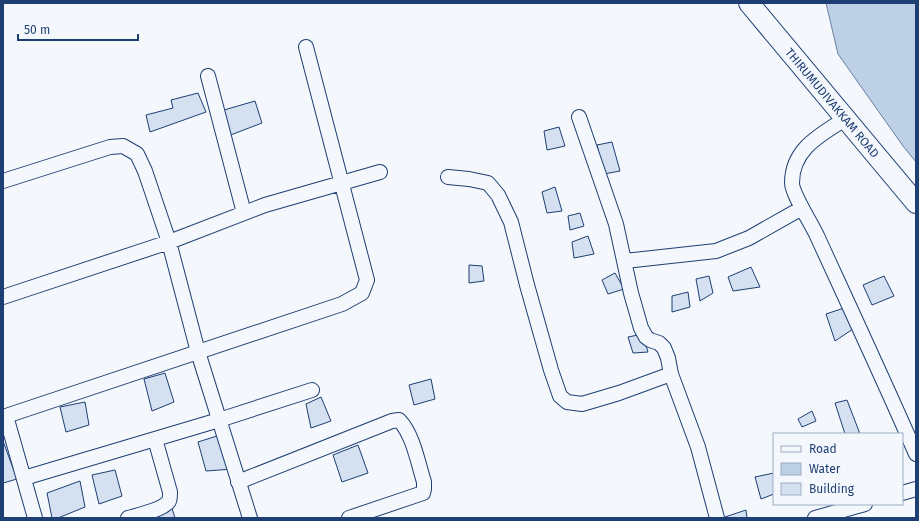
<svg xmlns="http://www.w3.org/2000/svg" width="919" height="521" font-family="'Fira Sans',sans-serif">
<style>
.water{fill:#bed0e5;stroke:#687fa3}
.building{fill:#d5e0f0;stroke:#1d3f73}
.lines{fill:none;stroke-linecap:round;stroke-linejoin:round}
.street-casing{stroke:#1d3f73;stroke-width:16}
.secondary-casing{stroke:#1d3f73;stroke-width:22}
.street{stroke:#f4f7fb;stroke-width:14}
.secondary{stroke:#f4f7fb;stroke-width:20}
.labels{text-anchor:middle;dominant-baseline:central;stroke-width:3;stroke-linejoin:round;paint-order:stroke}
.street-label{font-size:12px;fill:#1d3f73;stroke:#f4f7fb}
</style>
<rect width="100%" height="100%" fill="#f4f7fb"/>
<path class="water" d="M826 3H916V162L903 146 838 54Z"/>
<path class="building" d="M198 93 206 112 150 132 146 115 173 108 171 100Z
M255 101 262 123 228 136 224 110Z
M559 127 565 146 547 150 544 131Z
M612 142 620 171 604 174 597 145Z
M555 187 562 211 547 213 542 192Z
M580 213 584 226 570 230 568 216Z
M588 236 594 254 574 258 572 242Z
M469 265 482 266 484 281 469 283Z
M751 267 760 287 733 291 728 277Z
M615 273 624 289 608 294 602 280Z
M709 276 713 293 700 301 696 279Z
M884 276 894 296 872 305 863 285Z
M688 292 690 307 672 312V296Z
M844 308 853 329 835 341 826 314Z
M643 334 648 352 633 353 628 337Z
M165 373 174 402 152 411 144 379Z
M431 379 435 399 414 405 409 385Z
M321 397 331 421 311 428 306 404Z
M847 400 860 434H845L835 403Z
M85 402 89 425 66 432 60 407Z
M812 411 816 421 802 427 798 419Z
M220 435 233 469 206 471 198 442Z
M3 441 17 479 3 483Z
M358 445 368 473 342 482 333 455Z
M115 470 122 496 99 504 92 475Z
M774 473V494L761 499 755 477Z
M80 481 85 507 58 518H52L47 493Z
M172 508 175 518H159L157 510Z
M746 510 747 518H722Z"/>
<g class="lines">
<defs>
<path id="street" d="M208 76 244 213
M579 117 616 224 631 293 641 328 646 337 650 340 659 343 664 348 668 358 671 374 698 447 717 518
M845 119C820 135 792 149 792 183 792 194 813 226 818 238 851 310 884 381 916 454
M448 177 469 179 488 183 498 195 511 222 527 285 551 370 560 396 567 402 582 404 619 393 671 374
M3 181 110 147 123 146 137 154 145 171 169 242 198 352 250 518
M625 261 716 251 749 238 802 208
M3 297 169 242 265 205 380 172
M6 416 35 518
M3 417 342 304 362 293 367 280 306 47
M24 478 219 420 312 390
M238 482 392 421 399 420C413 434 418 463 424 482V489L423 493 349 518
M902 493 916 489
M128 518C138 515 163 510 169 501 170 499 170 495 170 492L155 439
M815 518 865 504"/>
<path id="secondary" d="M749 3 916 203"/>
</defs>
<use href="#street" class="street-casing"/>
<use href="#secondary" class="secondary-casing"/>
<use href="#street" class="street"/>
<use href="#secondary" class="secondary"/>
</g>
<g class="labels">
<g class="street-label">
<text transform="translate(832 103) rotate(50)">THIRUMUDIVAKKAM ROAD</text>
</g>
</g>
<rect width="919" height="521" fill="none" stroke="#1d3f73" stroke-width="8"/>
<rect x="773" y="433" width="130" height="72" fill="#f4f7fb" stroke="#9eadc5"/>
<rect x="781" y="446" width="20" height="6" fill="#f4f7fb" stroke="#9eadc5"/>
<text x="809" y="453" font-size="12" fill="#1d3f73">Road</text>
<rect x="781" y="463" width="20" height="12" fill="#bed0e5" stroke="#9eadc5"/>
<text x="809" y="473" font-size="12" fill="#1d3f73">Water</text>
<rect x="781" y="483" width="20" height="12" fill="#d5e0f0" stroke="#9eadc5"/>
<text x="809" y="493" font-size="12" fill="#1d3f73">Building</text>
<path d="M18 34v6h120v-6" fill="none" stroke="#1d3f73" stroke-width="2"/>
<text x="24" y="34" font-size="12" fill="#1d3f73" stroke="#f4f7fb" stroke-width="3" paint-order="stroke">50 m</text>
</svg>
